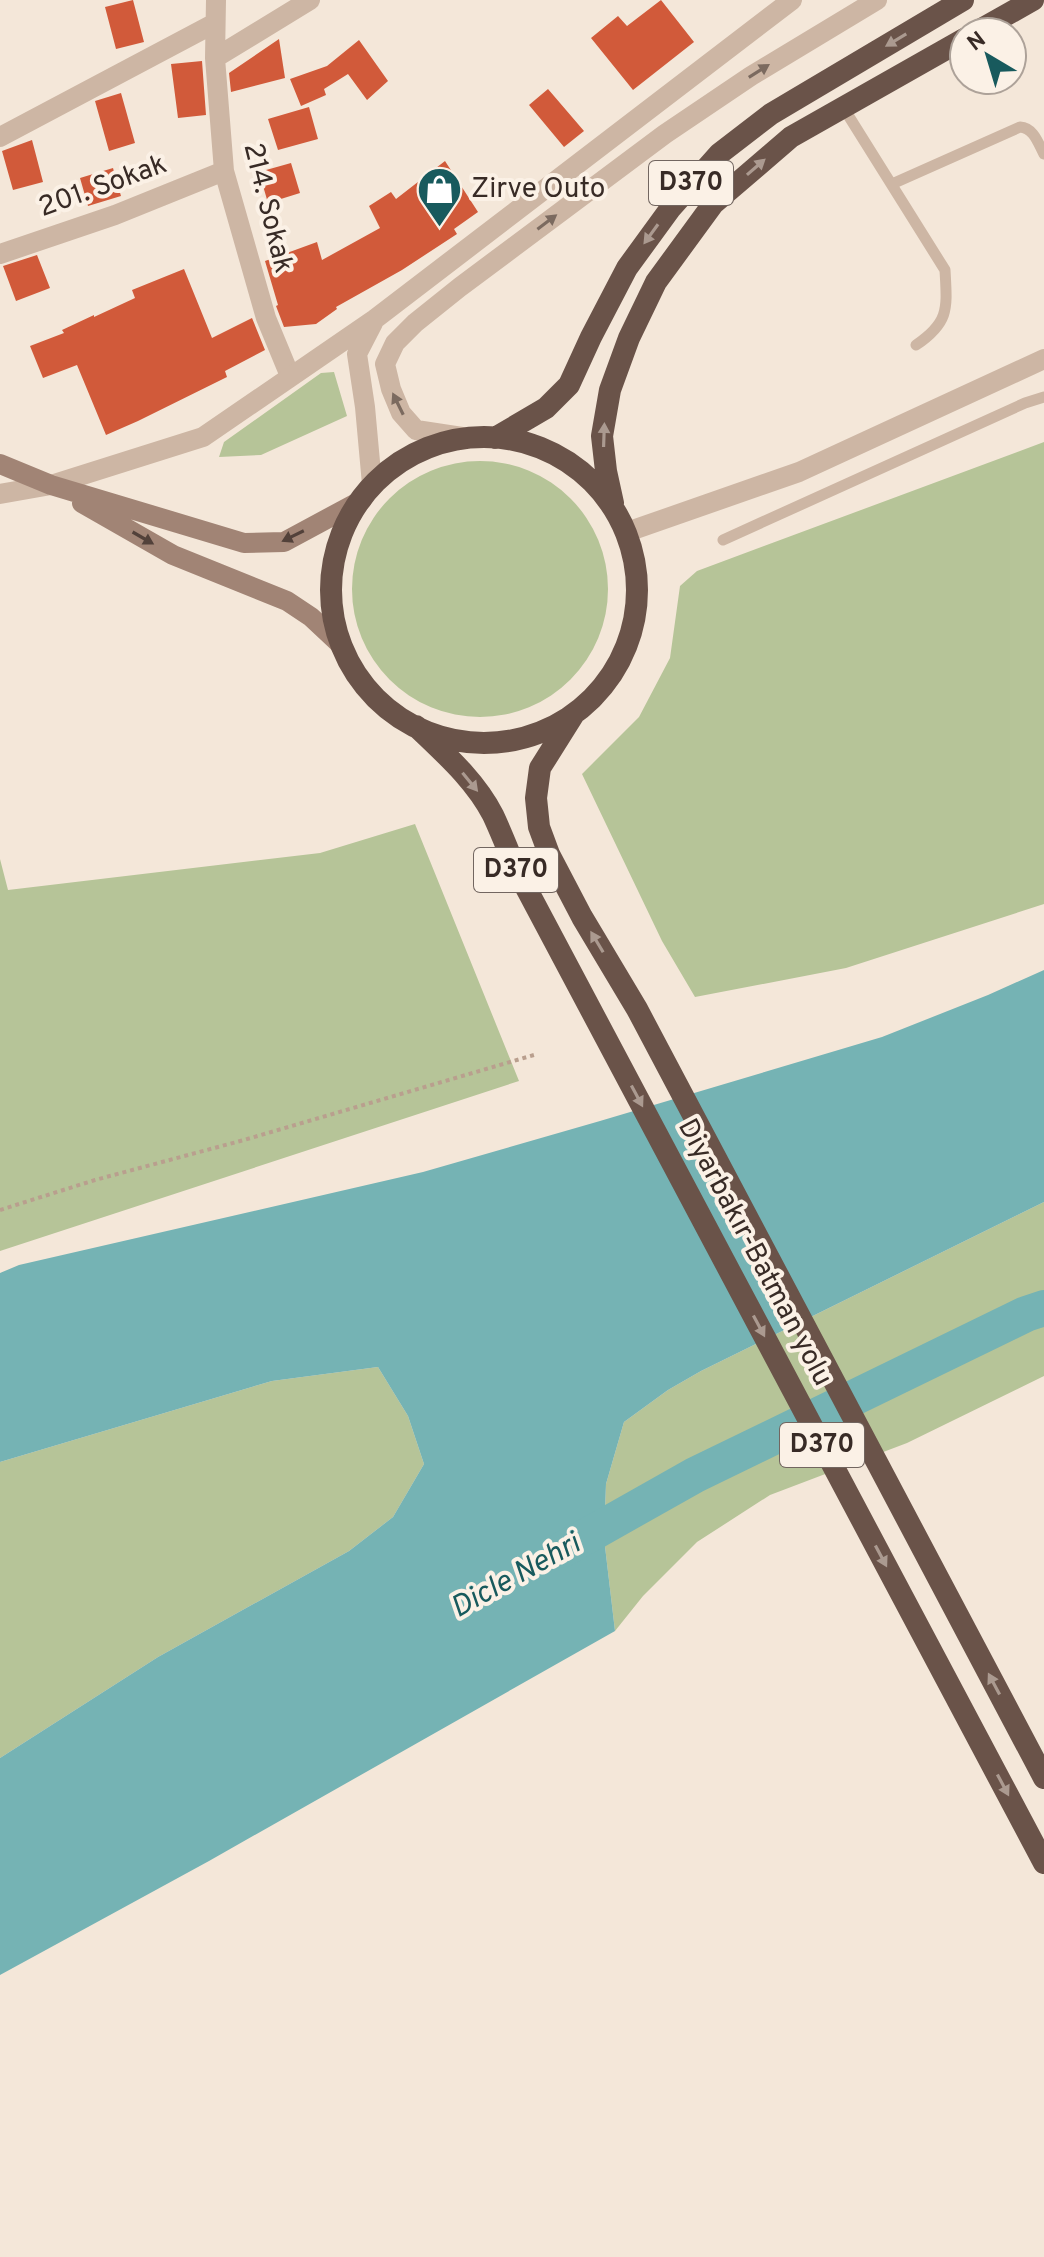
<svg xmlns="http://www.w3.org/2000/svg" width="1044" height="2257" font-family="Overpass,sans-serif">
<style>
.green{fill:#b6c498}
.water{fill:#75b3b4}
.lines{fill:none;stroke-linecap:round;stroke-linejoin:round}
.river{stroke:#75b3b4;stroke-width:36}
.building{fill:#d15a3a}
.path{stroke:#b99f8e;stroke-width:4;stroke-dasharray:4 4;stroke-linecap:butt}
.service{stroke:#cdb6a4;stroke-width:11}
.minor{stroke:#cdb6a4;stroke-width:20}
.tertiary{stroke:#cdb6a4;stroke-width:20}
.secondary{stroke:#a18475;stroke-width:20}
.trunk{stroke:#6a5349;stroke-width:22}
.oneway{fill:#ab9a90}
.oneway2{fill:#7b6a5f}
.oneway3{fill:#52413a}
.labels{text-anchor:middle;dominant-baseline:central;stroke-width:8;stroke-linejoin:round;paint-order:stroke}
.shield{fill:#fbf1e6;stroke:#726660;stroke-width:2}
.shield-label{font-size:26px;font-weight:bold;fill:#382b26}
.street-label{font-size:28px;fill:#382b26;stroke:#fbf1e6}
.poi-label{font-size:28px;fill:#382b26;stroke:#fbf1e6;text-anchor:start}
.water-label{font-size:30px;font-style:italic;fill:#185a5d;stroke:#fbf1e6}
</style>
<rect width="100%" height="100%" fill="#f4e7d9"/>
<path class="green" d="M334 372 347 416 261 455 219 457 224 442 321 373Z
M1044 442V904L846 968 695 997 662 941 582 774 639 717 670 658 680 586 697 571Z
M352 589a128 128 0 1 1 256 0a128 128 0 1 1-256 0Z
M415 824 519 1081 0 1251V859L8 890 320 853Z
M1044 1202V1376L907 1443 770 1495 697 1542 643 1596 615 1631 604 1538 606 1484 624 1422 668 1390 701 1371Z
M378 1367 408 1416 424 1464 393 1517 349 1551 158 1657 0 1758V1462L272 1381Z"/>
<path class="water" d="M1044 970V1202L701 1371 668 1390 624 1422 606 1484 604 1538 615 1631 209 1861 0 1975V1758L158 1657 349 1551 393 1517 424 1464 408 1416 378 1367 272 1381 0 1462V1273L19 1265 423 1172 600 1121 882 1037 988 995Z"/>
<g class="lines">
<path class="river" d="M562 1550 695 1475 1026 1314 1044 1308"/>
</g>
<path class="building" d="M133 0 144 42 116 49 105 7Z
M661 0 694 42 633 90 591 38 618 16 627 26Z
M279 39 285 78 231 92 229 73Z
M359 40 388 81 367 100 348 74 324 89 326 95 301 106 290 79 327 66Z
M202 61 206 115 178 118 171 64Z
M548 89 584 131 564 147 529 105Z
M121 93 135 143 109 151 95 101Z
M309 107 318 139 278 150 268 119Z
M32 140 43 182 13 190 2 151Z
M445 161 478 212 454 229 457 234 402 270 336 307 337 309 316 324 284 327 276 306 278 305 265 261 317 242 322 260 380 228 369 206 391 192 396 199Z
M291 163 300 193 268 203 259 172Z
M113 168 121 196 88 206 80 178Z
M37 255 50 288 16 301 3 266Z
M184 269 212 338 252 318 265 350 225 371 227 377 138 421 106 435 77 365 43 378 30 346 64 333 62 330 94 315V317L135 298 132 290Z"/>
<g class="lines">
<path class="path" d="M0 1210 95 1180 244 1140 534 1055"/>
<path class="service" d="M843 107 945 270C947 308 950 322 916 345
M892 184 1020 127C1034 128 1038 143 1044 154
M723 540 1025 403 1044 397"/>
<path class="minor" d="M216 0 215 58 224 171 266 318 290 376
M215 58 310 0
M0 137 215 23
M0 254 115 215 224 171
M627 532 799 472 1044 359"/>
<path class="tertiary" d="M462 437 416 430 401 413 391 389 385 364 395 343 415 323 460 287 665 134 751 76 877 0
M372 484 365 407 357 354 373 323
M0 494 51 485 203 437 375 319 792 0"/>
<path class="secondary" d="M0 464 51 485 244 543 284 542 362 500
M82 503 173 555 287 601 311 617 342 646"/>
<path class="trunk" d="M976 32 1033 0
M331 590a153 153 0 1 1 306 0a153 153 0 1 1-306 0Z
M495 438 546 408 569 385 591 337 627 268 670 209 719 154 771 114 963 0
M613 503 606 471 602 436 610 390 629 338 656 282 713 204 791 137 964 39
M574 714 540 768 536 798 539 827 549 854 582 917 637 1009 1044 1778
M416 726C444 753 475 780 493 815 501 832 508 850 515 867L1044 1863"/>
</g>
<defs><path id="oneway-solid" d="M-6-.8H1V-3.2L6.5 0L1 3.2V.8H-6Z" transform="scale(2)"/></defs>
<g class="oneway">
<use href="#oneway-solid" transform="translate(896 40) rotate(149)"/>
<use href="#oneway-solid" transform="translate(756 167) rotate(-41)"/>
<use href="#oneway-solid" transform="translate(651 234) rotate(126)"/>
<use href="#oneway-solid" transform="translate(604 435) rotate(-88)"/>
<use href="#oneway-solid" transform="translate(470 782) rotate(51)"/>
<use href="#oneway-solid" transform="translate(597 942) rotate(-121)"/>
<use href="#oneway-solid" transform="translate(637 1096) rotate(62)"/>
<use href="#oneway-solid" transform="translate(759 1326) rotate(62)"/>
<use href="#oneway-solid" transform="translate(881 1556) rotate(62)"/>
<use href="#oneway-solid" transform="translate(994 1684) rotate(-118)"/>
<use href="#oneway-solid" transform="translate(1003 1785) rotate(62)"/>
</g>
<g class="oneway2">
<use href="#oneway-solid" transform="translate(759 71) rotate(-32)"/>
<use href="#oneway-solid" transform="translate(547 222) rotate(-37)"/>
<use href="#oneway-solid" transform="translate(398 404) rotate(-116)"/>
</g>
<g class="oneway3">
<use href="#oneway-solid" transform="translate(293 536) rotate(154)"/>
<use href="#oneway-solid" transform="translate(143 538) rotate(30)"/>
</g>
<defs>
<symbol id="shop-pin" viewBox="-11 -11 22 30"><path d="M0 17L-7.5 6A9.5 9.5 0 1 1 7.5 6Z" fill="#185a5d" stroke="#fbf1e6"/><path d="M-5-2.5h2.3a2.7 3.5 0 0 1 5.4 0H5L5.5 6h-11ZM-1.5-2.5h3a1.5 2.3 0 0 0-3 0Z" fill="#fff"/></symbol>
</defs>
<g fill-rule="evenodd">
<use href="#shop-pin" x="414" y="164" width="51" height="69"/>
</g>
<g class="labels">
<g class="shield">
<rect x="649" y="161" width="84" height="44" rx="6"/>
<rect x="474" y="848" width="84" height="44" rx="6"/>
<rect x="780" y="1423" width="84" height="44" rx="6"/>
</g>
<g class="shield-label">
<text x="691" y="183">D370</text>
<text x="516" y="870">D370</text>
<text x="822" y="1445">D370</text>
</g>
<g class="street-label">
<text transform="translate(103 187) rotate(-20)">201. Sokak</text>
<text transform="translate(267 208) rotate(76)">214. Sokak</text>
<text transform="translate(754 1253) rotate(62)">Diyarbakır-Batman yolu</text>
</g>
<g class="poi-label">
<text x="471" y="190">Zirve Outo</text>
</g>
<g class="water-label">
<text transform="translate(516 1577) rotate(-29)">Dicle Nehri</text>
</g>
</g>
<g transform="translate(988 56) rotate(322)"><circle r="38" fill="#fbf1e6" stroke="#ada299" stroke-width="2"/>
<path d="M0-6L14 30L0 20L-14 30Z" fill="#185a5d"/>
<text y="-12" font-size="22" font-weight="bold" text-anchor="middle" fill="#382b26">N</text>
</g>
</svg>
